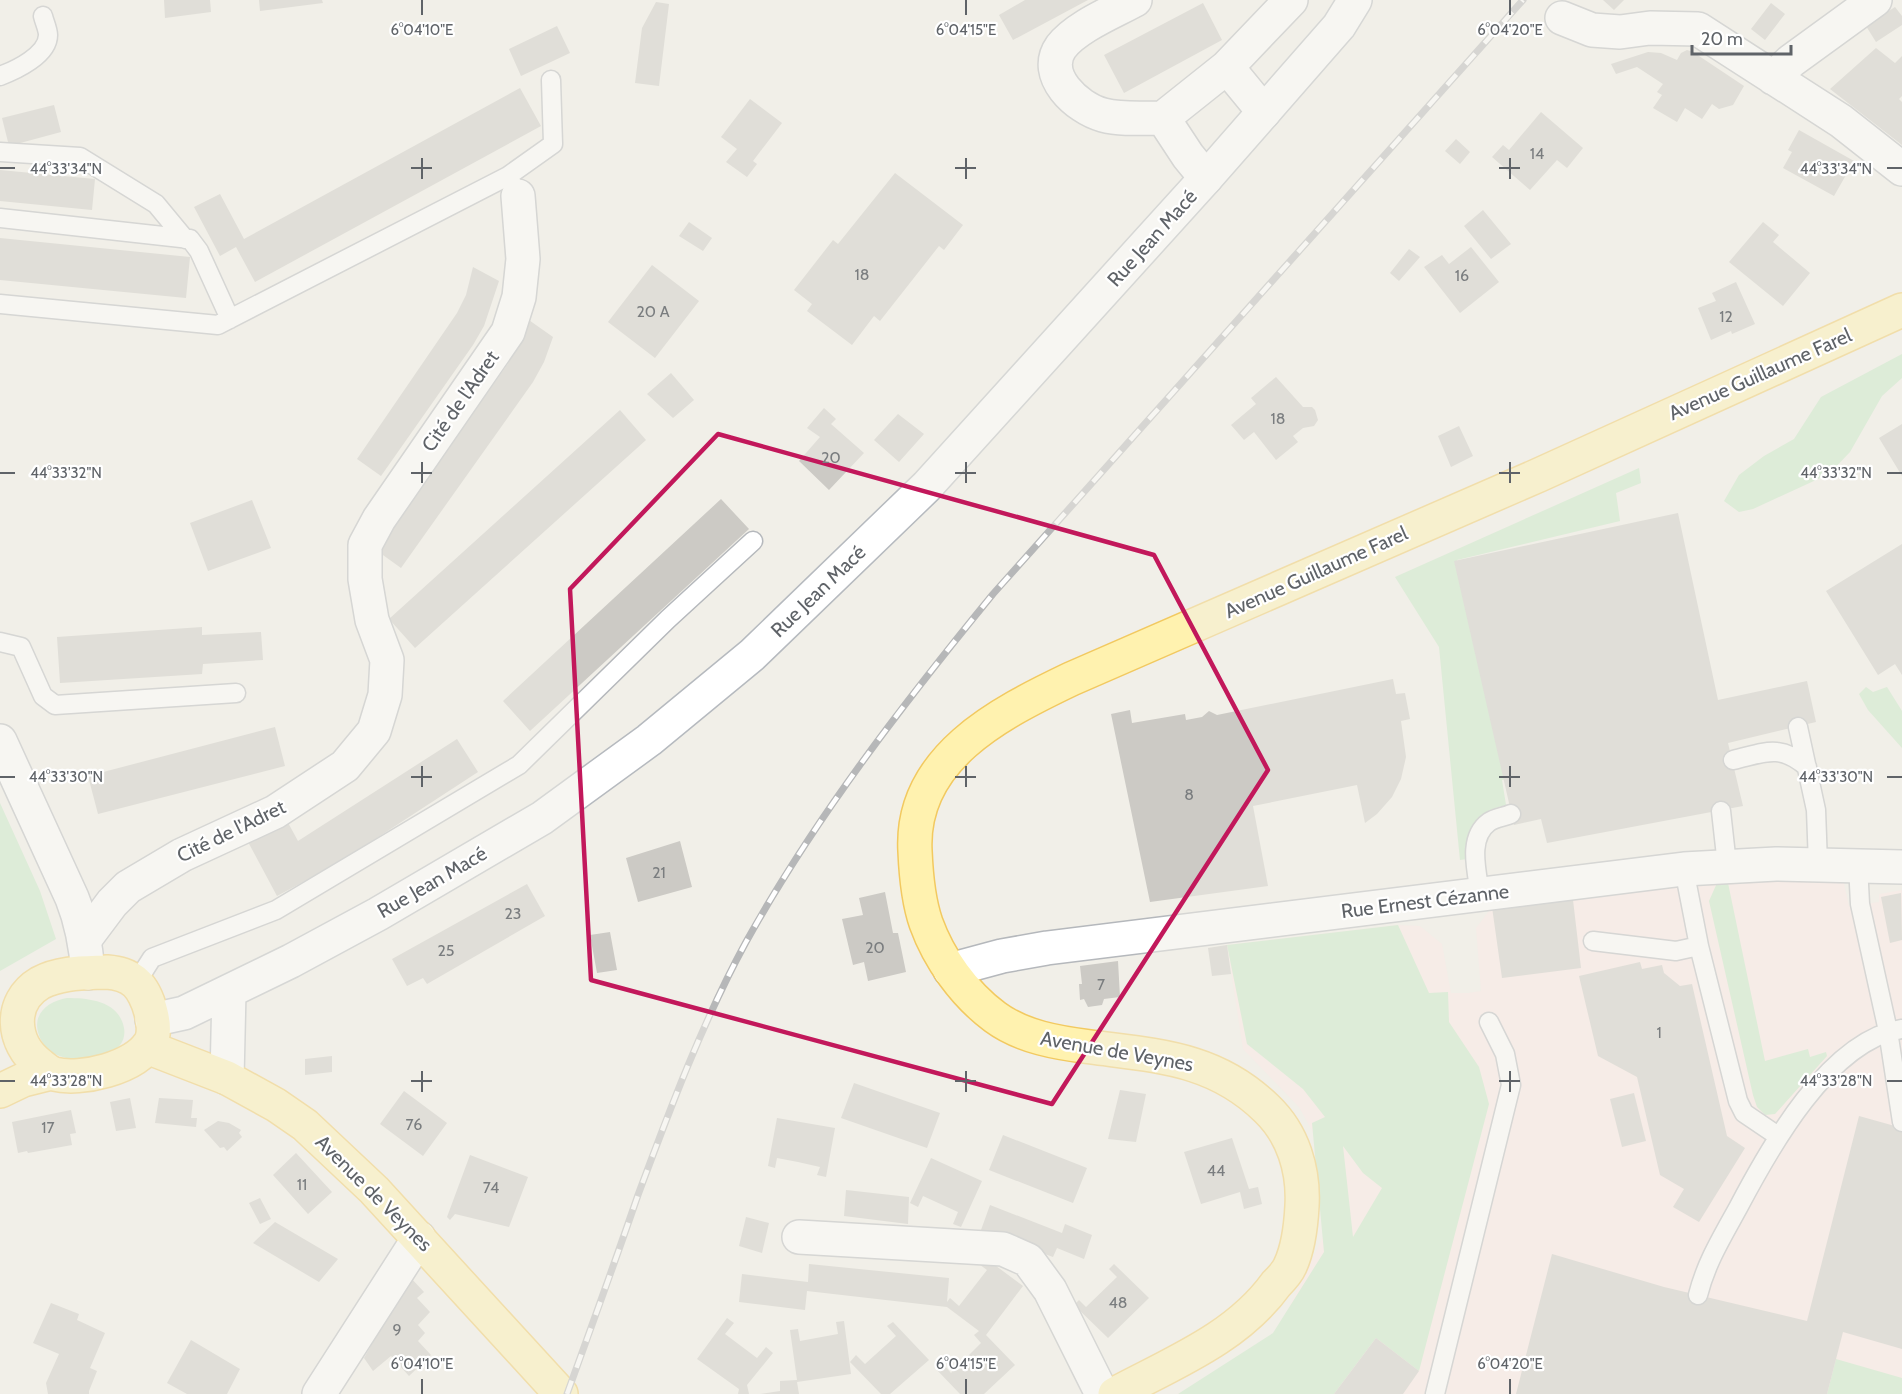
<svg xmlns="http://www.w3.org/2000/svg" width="1902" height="1394" font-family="Cabin,sans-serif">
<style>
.medical{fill:#fce8e6}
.green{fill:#c5e8c5;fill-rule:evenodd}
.building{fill:#cccac5}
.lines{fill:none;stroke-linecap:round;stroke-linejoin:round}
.service-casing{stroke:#b5b8bc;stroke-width:21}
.minor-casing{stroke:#b5b8bc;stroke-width:36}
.tertiary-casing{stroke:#b5b8bc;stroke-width:36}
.secondary-casing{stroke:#b6babf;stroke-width:36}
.primary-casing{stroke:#f2c960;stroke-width:36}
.service{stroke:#fff;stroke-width:18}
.minor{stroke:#fff;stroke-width:33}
.tertiary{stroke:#fff;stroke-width:33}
.secondary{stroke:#fff;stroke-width:33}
.primary{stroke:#fff2af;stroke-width:33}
.rail-casing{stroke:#b6b7b8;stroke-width:7}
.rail{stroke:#fff;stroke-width:4.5;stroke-dasharray:14;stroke-linecap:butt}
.marked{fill:none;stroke:#c2185b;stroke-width:4.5;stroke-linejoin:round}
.ticks{fill:none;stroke:#5f6368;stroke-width:2}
.labels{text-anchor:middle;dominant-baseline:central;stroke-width:4.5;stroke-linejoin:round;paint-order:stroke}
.number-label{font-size:16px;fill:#7a7d7f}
.street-label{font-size:20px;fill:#5f6368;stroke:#fff}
.ticks-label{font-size:15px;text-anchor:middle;fill:#5f6368;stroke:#fff;stroke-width:4.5;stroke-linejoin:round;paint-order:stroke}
</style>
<rect width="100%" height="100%" fill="#f1efe8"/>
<path class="medical" d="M1843 879 1849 906 1879 902V894L1902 890V1394H1177L1268 1351 1335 1212 1327 1157 1299 1107 1243 1049 1227 945 1398 925 1420 926 1442 944 1451 993H1468L1481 991 1476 928 1492 907 1573 900 1719 881Z"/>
<path class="green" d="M1902 354V378L1882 396 1850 452 1829 474 1753 509 1739 512 1724 501 1739 475 1764 456 1794 439 1821 397Z
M1639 468 1641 483 1616 493 1620 521 1457 560 1508 779 1502 780 1506 805C1474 812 1469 828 1467 859L1460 860 1439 647 1395 577Z
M1866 687 1873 692 1887 687 1902 711V748L1868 710 1859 694Z
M0 803 40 891 56 939 0 971Z
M1717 883H1728L1765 1061 1808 1049 1810 1057 1826 1052 1827 1056 1775 1114 1765 1115 1757 1107 1753 1095 1709 901Z
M1398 925 1429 993 1448 992 1449 1022 1479 1067 1489 1104 1419 1371 1376 1338 1334 1394H1178L1273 1333 1324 1252 1312 1123 1325 1117 1303 1089 1247 1044 1227 945ZM1343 1146 1363 1173 1382 1188 1353 1237Z
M67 998C89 998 119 1001 124 1028 125 1034 124 1040 120 1045 110 1058 78 1062 63 1057 50 1054 41 1044 38 1032 33 1012 50 1001 67 998Z
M1836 1359 1902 1378V1394H1827Z"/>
<path class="building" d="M164 0H210L211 12 165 18Z
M259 0H322L323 3 260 11Z
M1025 0H1088L1013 40 999 15Z
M1603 0H1624L1614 10Z
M656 2 669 4 659 86 635 83 642 28Z
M1203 3 1222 40 1124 93 1104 55Z
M1771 3 1785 14 1765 40 1751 29Z
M1895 7 1902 16V25L1876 42 1866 26Z
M557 26 570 53 521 76 509 49Z
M1876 48 1895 63 1902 56V96L1899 99 1902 102V145L1830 89Z
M1687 50 1693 52 1744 86 1733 105 1719 109 1712 104 1702 119 1685 108 1677 122 1653 108 1662 95 1657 92 1663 84 1637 67 1616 74 1611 64 1648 52 1661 53 1677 60 1681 53Z
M520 88 541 126 255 282 236 247 220 256 194 207 220 194 244 239Z
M750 99 782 123 753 161 757 164 747 177 726 162 737 149 721 137Z
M54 105 61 132 9 146 2 118Z
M1541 112 1583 148 1567 168 1557 160 1530 190 1492 157 1503 145 1509 150Z
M1799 130 1854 161 1834 196 1783 168 1792 152 1788 150Z
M1456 139 1470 152 1460 164 1445 151Z
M0 170 95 179 92 210 0 201Z
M895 173 963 225 944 250 939 246 880 321 874 316 852 345 807 311 812 304 794 290 833 240 838 244Z
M1483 210 1511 244 1491 259 1464 226Z
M689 222 712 238 703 251 679 236Z
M1763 222 1779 235 1773 242 1810 273 1783 306 1729 262Z
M0 238 190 257 186 298 0 280Z
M1471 247 1499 282 1460 313 1424 267 1442 255 1449 264Z
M1409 249 1420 257 1399 281 1390 273Z
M652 265 699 301 655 358 608 322Z
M473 267 499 281 484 326 473 345 381 476 357 459 457 313 466 295Z
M1736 282 1755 324 1732 334 1731 331 1711 340 1698 308 1716 301 1712 293Z
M526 318 553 337 544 362 533 382 401 568 376 550 507 365 515 351Z
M671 373 694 400 673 418 647 394Z
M1276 377 1303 407H1312L1315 410 1318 420 1314 426 1303 428 1293 436 1298 442 1276 460 1254 432 1244 440 1231 425 1256 404 1251 398Z
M824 408 836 419 831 424 864 453 829 490 799 461 820 437 807 428Z
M620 410 646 440 415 648 389 619Z
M898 414 924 434 899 462 874 440Z
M1902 424V476L1879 438Z
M1459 426 1473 456 1451 467 1438 436Z
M721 499 749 529 530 731 503 701Z
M252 500 271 548 208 571 190 523Z
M1678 513 1718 700 1807 681 1816 722 1728 743 1743 806 1547 843 1541 819 1514 825 1454 561Z
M1902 544V675L1895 664 1878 675 1826 591Z
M202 627V635L261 632 263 660 203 664 202 674 60 683 57 637Z
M1393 679 1396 694 1405 693 1410 719 1401 721 1406 757 1401 779 1392 797 1377 814 1365 823 1357 785 1253 806 1268 886 1150 902 1111 714 1130 710 1132 723 1185 714 1186 720 1202 717 1209 711 1217 715Z
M275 727 285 766 98 814 88 776Z
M457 739 478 772 317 877 316 875 277 896 247 840 286 819 298 841Z
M680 841 692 887 638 902 626 858Z
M527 884 545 916 427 984 423 978 407 986 392 959Z
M885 892 893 933H898L906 972 868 981 864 962 853 965 842 919 863 915 859 898Z
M1901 893 1902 940 1890 943 1881 897Z
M1573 900 1581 968 1502 978 1492 907Z
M610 932 617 970 597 973 590 935Z
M1227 945 1231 974 1212 976 1208 948Z
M1118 961 1120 997 1104 999 1102 1005 1088 1007 1084 999 1080 1000 1079 984H1082L1080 966Z
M1640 962 1642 969 1662 965 1664 973 1680 986 1692 984 1727 1136 1745 1148 1699 1222 1673 1207 1684 1189 1660 1175 1637 1077 1598 1056 1579 976Z
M332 1056V1072L305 1075V1059Z
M854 1083 940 1113 927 1148 841 1118Z
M1120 1090 1146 1094 1136 1142 1108 1139Z
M404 1091 447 1123 423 1156 380 1124Z
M1634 1093 1646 1141 1622 1147 1610 1099Z
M130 1098 136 1128 116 1131 110 1102Z
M159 1098 193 1100 191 1118H197L196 1127 155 1123Z
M71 1110 76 1133 70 1134 72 1145 28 1153 27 1151 18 1153 12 1122Z
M1859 1116 1902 1128V1349L1843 1332 1827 1394H1516L1552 1254 1664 1287 1807 1321Z
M777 1118 835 1128 826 1177 817 1175 820 1167 798 1162 777 1158 775 1168 768 1166Z
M218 1121 229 1123 241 1130 239 1133 242 1137 227 1151 224 1147 220 1148 204 1130Z
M1003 1135 1087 1168 1073 1203 989 1170Z
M1232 1138 1249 1189 1258 1187 1262 1204 1244 1209 1240 1192 1201 1204 1184 1152Z
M296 1153 332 1192 308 1214 273 1175Z
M470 1155 528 1177 509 1227 455 1214 450 1220 447 1217Z
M931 1158 982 1181 961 1227 953 1224 958 1212 923 1196 918 1207 910 1203Z
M846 1190 909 1197 908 1224 844 1216Z
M260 1198 271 1219 260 1224 249 1203Z
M990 1205 1062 1233 1065 1224 1092 1235 1084 1259 1057 1248 1053 1257 981 1230Z
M746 1217 769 1223 762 1253 739 1246Z
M275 1222 338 1259 319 1282 253 1243Z
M984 1257 1023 1286 986 1335 1015 1365 984 1394H960L936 1369 943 1364 951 1373 981 1343 974 1335 979 1331 947 1307 807 1291 805 1310 739 1302 742 1274 808 1282 809 1264 949 1278 947 1302 950 1298 959 1306 987 1270 979 1264Z
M1114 1264 1149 1298 1108 1338 1074 1305 1079 1300 1086 1307 1117 1277 1109 1269Z
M410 1277 424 1292 417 1298 430 1312 418 1325 425 1333 418 1341 431 1355 409 1376 391 1356 373 1371 364 1358Z
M51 1303 79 1314 77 1320 105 1333 90 1368 97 1371 89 1391V1394H48L46 1383 59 1354 33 1343Z
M727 1318 734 1323 725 1334 757 1358 766 1347 773 1353 747 1385 749 1394H738L739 1389 697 1359Z
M844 1321 851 1374 797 1382 799 1394H760L780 1391V1381L797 1380 790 1330 798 1329 800 1341 838 1334 836 1322Z
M893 1322 929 1360 890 1394H881L850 1362 856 1355 865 1364 896 1336 887 1326Z
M1376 1338 1419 1371 1403 1394H1334Z
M191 1340 240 1369 227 1394H187L167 1383Z"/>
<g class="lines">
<defs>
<path id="service" d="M0 76C16 70 48 55 48 35 48 29 44 21 43 16
M0 152 80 157 156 204 185 239
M508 176 553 144 551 80
M0 218 190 239 199 251 230 319
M0 304 218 325 508 176 518 196
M0 642 21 647 43 696 55 705 236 693
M1798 727 1816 810 1818 864
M1733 760C1764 753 1779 743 1807 767
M1721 811 1727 865
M1858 865 1860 904 1888 1031 1902 1122
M1684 869 1699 946 1738 1101 1744 1113 1778 1136
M1480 894C1477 871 1467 838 1489 822 1495 818 1504 817 1511 814
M1593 941 1676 951 1699 946
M136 983 152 958 276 910 519 765 668 619 753 541
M1698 1295C1706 1263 1722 1237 1738 1208 1769 1149 1829 1040 1902 1029
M1435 1394 1511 1085 1505 1054 1489 1022"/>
<path id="minor" d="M1135 0C1113 12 1076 27 1061 47 1041 75 1077 108 1103 115 1122 120 1143 118 1163 118
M1562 18 1592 30 1620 32 1650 28 1698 29 1841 121 1902 169
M1227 67 1264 112
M1773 78 1791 61 1875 0
M1206 178 1188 156 1163 118 1227 67 1291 0
M85 939 112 903 128 887 182 855 275 812 345 766 374 731 385 695 387 660 372 620 365 579V545L379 519 508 332 519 297 523 259 518 196
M950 970 1002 956 1047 948 1684 869 1776 864 1902 867
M799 1237 1003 1249 1028 1260 1050 1290 1102 1394
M319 1394 419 1238"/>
<path id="tertiary" d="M0 741 72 898C82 923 86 946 88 973"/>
<path id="secondary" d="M152 1020 184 1013 291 961 378 914 542 818 649 740 752 655 927 486 1206 178 1339 26 1355 0
M227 1078 229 992"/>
<path id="primary" d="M107 972C118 973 128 975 136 983 148 994 159 1029 150 1043 135 1068 81 1081 54 1074 48 1072 44 1068 39 1064 12 1043 8 1002 40 983 61 972 84 973 107 972Z
M147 1047 227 1078 276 1105 305 1125 374 1190 561 1394
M0 1091 23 1080 51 1073
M1115 1394C1173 1363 1237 1338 1276 1284 1281 1279 1287 1273 1290 1266 1298 1249 1301 1225 1302 1206 1304 1170 1293 1134 1267 1109 1215 1058 1158 1056 1091 1047 1058 1043 1022 1037 995 1017 964 994 939 959 926 923 918 900 916 875 915 851 910 758 1000 713 1071 679L1539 475 1902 310"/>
</defs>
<use href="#service" class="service-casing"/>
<use href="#minor" class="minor-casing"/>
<use href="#tertiary" class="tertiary-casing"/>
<use href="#secondary" class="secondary-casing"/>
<use href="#primary" class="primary-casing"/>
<use href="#service" class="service"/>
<use href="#minor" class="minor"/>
<use href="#tertiary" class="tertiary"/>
<use href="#secondary" class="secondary"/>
<use href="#primary" class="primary"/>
<defs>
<path id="rail" d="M567 1394C591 1328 615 1262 638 1195 670 1109 702 1023 746 942 815 818 903 704 993 594L1523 0"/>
</defs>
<use href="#rail" class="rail-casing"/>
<use href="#rail" class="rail"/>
</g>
<path d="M0 0H1902V1394H0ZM718 434 1154 555 1268 770 1052 1104 591 980 570 589Z" fill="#f1efe8" fill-opacity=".55" fill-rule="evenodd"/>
<path class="marked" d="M718 434 1154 555 1268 770 1052 1104 591 980 570 589Z"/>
<path class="ticks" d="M422 0V15M966 0V15M1510 0V15M422 158V179M966 158V179M1510 158V179M0 168H15M411 168H432M955 168H976M1499 168H1520M1887 168H1902M422 462V483M966 462V483M1510 462V483M0 473H15M411 473H432M955 473H976M1499 473H1520M1887 473H1902M422 766V787M966 766V787M1510 766V787M0 777H15M411 777H432M955 777H976M1499 777H1520M1887 777H1902M422 1071V1092M966 1071V1092M1510 1071V1092M0 1081H15M411 1081H432M955 1081H976M1499 1081H1520M1887 1081H1902M422 1379V1394M966 1379V1394M1510 1379V1394"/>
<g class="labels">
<g class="number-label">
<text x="1537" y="153">14</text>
<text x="862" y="274">18</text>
<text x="1462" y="275">16</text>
<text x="653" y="311">20 A</text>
<text x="1726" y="316">12</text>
<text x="1278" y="418">18</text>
<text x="831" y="457">20</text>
<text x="1189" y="794">8</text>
<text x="659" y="872">21</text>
<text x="513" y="913">23</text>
<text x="875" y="947">20</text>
<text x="446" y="950">25</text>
<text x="1101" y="984">7</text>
<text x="1659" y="1032">1</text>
<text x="414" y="1124">76</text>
<text x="48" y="1127">17</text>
<text x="1216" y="1170">44</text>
<text x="302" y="1184">11</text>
<text x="491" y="1187">74</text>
<text x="1118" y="1302">48</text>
<text x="397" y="1329">9</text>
</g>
<g class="street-label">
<text transform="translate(1152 238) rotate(-48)">Rue Jean Macé</text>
<text transform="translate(1760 374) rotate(-24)">Avenue Guillaume Farel</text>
<text transform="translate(460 401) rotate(-55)">Cité de l'Adret</text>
<text transform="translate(1316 572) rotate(-24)">Avenue Guillaume Farel</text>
<text transform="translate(818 591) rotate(-44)">Rue Jean Macé</text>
<text transform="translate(231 831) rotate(-26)">Cité de l'Adret</text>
<text transform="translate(432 882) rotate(-30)">Rue Jean Macé</text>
<text transform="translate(1425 901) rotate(-7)">Rue Ernest Cézanne</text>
<text transform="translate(1117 1051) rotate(10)">Avenue de Veynes</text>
<text transform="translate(374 1193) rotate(45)">Avenue de Veynes</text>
</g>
</g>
<g class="ticks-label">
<text x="422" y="35">6°04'10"E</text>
<text x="966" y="35">6°04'15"E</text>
<text x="1510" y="35">6°04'20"E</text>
<text x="66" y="174">44°33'34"N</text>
<text x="1836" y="174">44°33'34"N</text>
<text x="66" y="478">44°33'32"N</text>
<text x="1836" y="478">44°33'32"N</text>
<text x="66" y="782">44°33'30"N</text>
<text x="1836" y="782">44°33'30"N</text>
<text x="66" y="1086">44°33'28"N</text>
<text x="1836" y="1086">44°33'28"N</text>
<text x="422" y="1369">6°04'10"E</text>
<text x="966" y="1369">6°04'15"E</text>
<text x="1510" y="1369">6°04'20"E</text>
</g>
<path d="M1692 45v9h99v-9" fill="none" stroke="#5f6368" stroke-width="3"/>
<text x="1701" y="45" font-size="18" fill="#5f6368" stroke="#ffffff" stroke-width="4.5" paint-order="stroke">20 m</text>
</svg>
